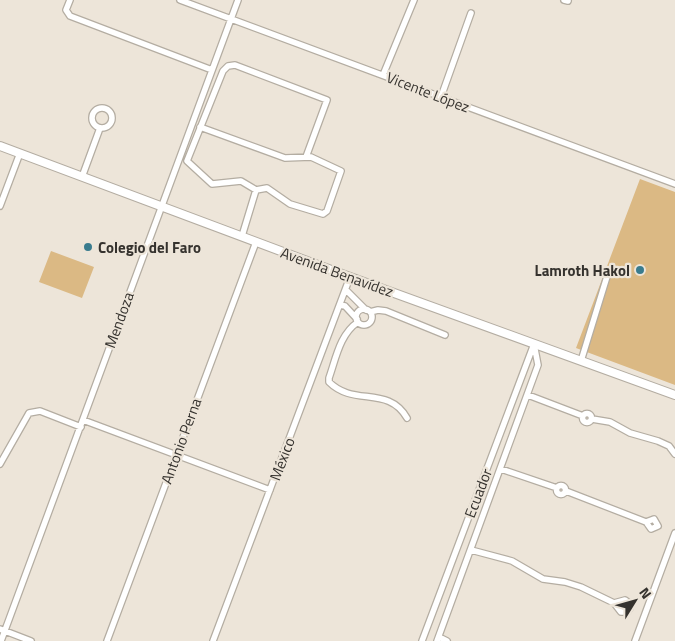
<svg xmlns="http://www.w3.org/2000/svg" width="675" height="641" font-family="'Titillium Web',sans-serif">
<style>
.pitch{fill:#dbb984}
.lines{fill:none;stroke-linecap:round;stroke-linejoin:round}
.minor-casing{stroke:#b4ada2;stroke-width:8}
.secondary-casing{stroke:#b4ada2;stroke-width:10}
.minor{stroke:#fff;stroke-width:5.5}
.secondary{stroke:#fff;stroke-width:8}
.poi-dot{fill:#3a7c8e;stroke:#ede5d9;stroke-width:2}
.labels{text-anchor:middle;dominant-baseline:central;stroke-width:4.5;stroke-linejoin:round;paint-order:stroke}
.street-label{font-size:15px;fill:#35322e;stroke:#ede5d9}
.poi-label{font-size:15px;font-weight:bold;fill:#35322e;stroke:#ede5d9;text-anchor:start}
</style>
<rect width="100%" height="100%" fill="#ede5d9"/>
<path class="pitch" d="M640 179 675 192V385L576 348Z
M51 251 94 267 82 298 39 282Z"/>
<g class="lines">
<defs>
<path id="minor" d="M70 0 66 10 70 16 212 70
M180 0 675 184
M564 0 568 1
M383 75 414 0
M441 97 471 13
M92 118a10 10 0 1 1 20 0a10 10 0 1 1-20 0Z
M200 127 285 158 311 157 341 171 327 211 323 214 290 204 267 188 256 190
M82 177 100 128
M256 190 241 181 212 184 187 161 223 71 228 66 235 65 327 100 306 157
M0 206 20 153
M242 236 256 190
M346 290 366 310
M340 305 345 306 357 319
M356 317a8 8 0 1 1 16 0a8 8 0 1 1-16 0Z
M370 312 378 310 386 311 445 335
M358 322C340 334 336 358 329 378V382C354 407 388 385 407 418
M581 361 609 270
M528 395 583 416
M582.5 418a4.5 4.5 0 1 1 9 0a4.5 4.5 0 1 1-9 0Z
M592 419 610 422 630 433 658 441 669 446 675 454
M83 420 270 490
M0 464 29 413 40 411 81 427
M501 469 557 488
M556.5 490a4.5 4.5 0 1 1 9 0a4.5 4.5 0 1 1-9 0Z
M566 491 646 522 651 529 658 526 654 519 646 522
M471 550 512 561 543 579 565 582 581 587 614 603 621 612H627L630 608 629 603 625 600 614 603
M0 629 31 641
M439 637 447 641
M1 641 238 0
M107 641 256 242
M213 641 350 277
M422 641 534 344
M437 641 538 365 534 344
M635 641 675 533"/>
<path id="secondary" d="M0 146 350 277 675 395"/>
</defs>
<use href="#minor" class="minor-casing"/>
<use href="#secondary" class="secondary-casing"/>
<use href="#minor" class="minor"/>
<use href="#secondary" class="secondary"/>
</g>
<g class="poi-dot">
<circle cx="88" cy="247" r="5"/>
<circle cx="640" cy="270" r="5"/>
</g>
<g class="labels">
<g class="street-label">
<text transform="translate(428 92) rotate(21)">Vicente López</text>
<text transform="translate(337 272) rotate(20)">Avenida Benavídez</text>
<text transform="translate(119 320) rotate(-70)">Mendoza</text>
<text transform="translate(181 441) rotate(-70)">Antonio Perna</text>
<text transform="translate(282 459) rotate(-69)">México</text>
<text transform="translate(478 493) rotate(-69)">Ecuador</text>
</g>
<g class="poi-label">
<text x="98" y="247">Colegio del Faro</text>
<text x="630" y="270" text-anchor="end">Lamroth Hakol</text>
</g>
</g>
<g transform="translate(635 601) rotate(53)" stroke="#ede5d9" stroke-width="4" paint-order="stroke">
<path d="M0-4L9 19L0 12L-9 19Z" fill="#35322e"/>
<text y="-8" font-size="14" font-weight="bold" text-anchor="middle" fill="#35322e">N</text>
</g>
</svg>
